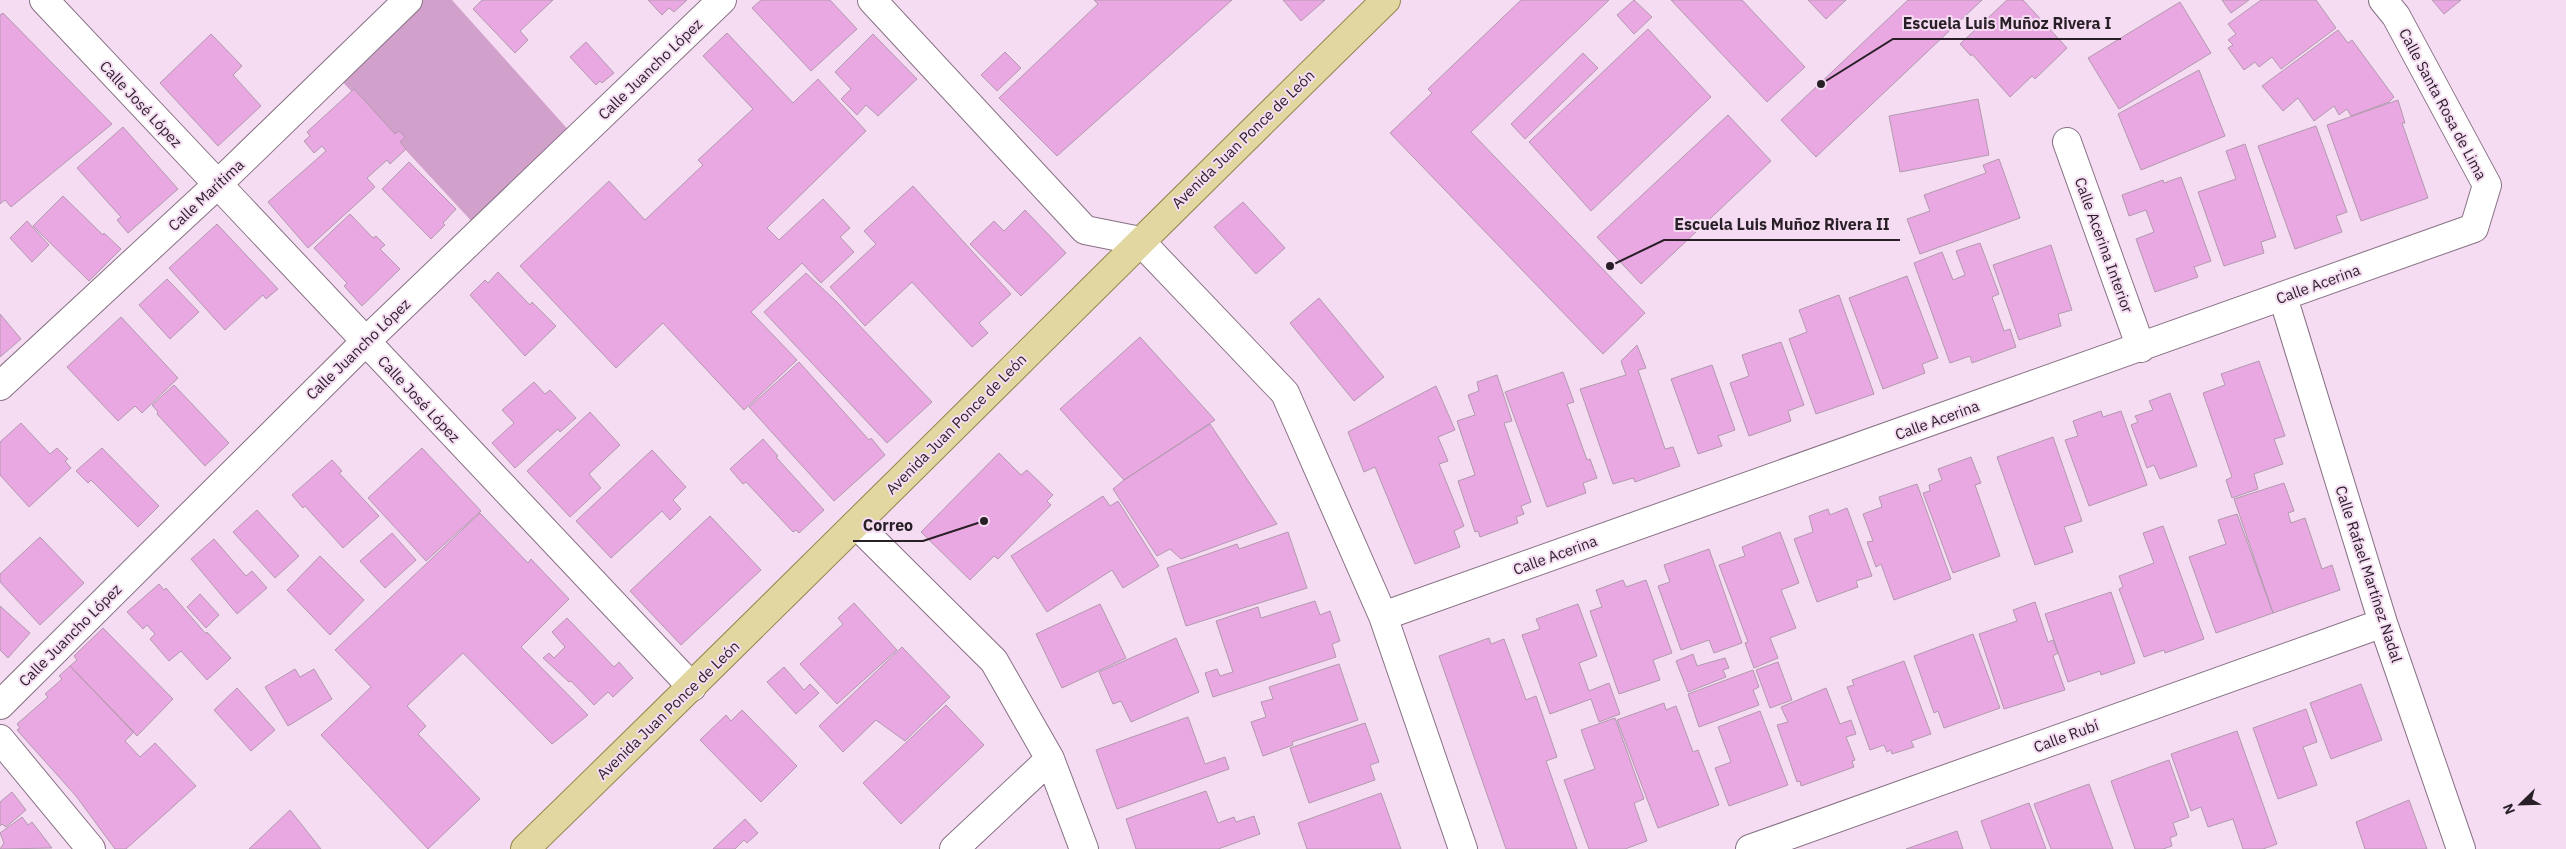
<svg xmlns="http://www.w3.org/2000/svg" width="2566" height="849" font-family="'IBM Plex Sans',sans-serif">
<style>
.green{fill:#d1a1cc}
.building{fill:#e9a8e2;stroke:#b19aae}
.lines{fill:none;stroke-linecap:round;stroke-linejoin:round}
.minor-casing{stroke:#877184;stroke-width:30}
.major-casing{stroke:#95864d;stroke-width:30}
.minor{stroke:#fff;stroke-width:28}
.major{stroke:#e2d7a1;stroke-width:28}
.labels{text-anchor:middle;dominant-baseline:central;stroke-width:4;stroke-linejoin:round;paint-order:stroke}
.street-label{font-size:15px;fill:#281f27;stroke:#f5dcf2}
.leader{fill:none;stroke:#281f27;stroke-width:2}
.callout-dot{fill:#281f27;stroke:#f5dcf2;stroke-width:2}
.callout-label{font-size:16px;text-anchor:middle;font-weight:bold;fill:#281f27;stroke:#f5dcf2;stroke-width:4;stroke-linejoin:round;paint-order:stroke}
</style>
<rect width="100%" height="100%" fill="#f5dcf2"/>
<path class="green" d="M418 0H452L572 134 476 226 339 78Z"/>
<path class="building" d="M482 0H553L520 31 528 40 515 53 473 9Z
M648 0H687L674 12 669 8 662 15Z
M761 0H830L857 29 811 71 752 8Z
M1094 0H1232L1057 156 999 98 1098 4Z
M1283 0H1325L1301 21Z
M1521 0H1609L1471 132 1645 313 1603 354 1390 133 1432 93 1428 89Z
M1634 0 1652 17 1634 34 1617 15Z
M1671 0H1742L1805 67 1767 102Z
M1808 0H1846L1826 19Z
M1908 0H1982L1816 157 1781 120Z
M2007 0H2023L2067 48 2035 79 2032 76 2010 97 1972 54 1971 56 1960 44Z
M2222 0H2249L2231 13Z
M2261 0H2316L2336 28 2281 69 2272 57 2259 67 2255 62 2244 70 2228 48 2233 45 2228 40 2236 34 2228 24Z
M2432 0H2461L2444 14Z
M2180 2 2211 53 2119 109 2088 58Z
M3 13 112 124 11 207 5 200 0 204V15Z
M1648 29 1711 97 1591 211 1529 142Z
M2338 30 2348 43 2352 40 2394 97 2389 102 2351 116 2347 109 2339 115 2334 106 2314 121 2298 98 2283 111 2262 86Z
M727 33 793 103 818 79 866 131 767 228 779 240 823 199 850 228 840 237 854 252 821 283 802 263 751 312 797 360 744 410 663 323 616 368 520 266 609 181 645 220 703 165 698 160 753 109 703 56Z
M211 34 242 66 233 75 261 106 218 146 160 83Z
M873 34 917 79 878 116 866 105 857 115 841 99 851 89 835 72Z
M586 42 614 73 602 83 600 81 596 85 570 57Z
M1005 52 1021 68 997 91 981 75Z
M1583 53 1598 68 1525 139 1511 124Z
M2199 70 2225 136 2141 170 2118 114Z
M354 89 395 134 399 131 405 137 400 142 406 149 390 164 387 160 367 178 375 187 308 248 268 202 326 151 322 146 314 153 304 141 310 136 307 132Z
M1978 99 1989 155 1900 172 1889 116Z
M2398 100 2405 123H2402L2428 198 2361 221 2327 125Z
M1728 115 1771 161 1641 284 1597 237Z
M2316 126 2347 212 2336 216 2342 232 2295 249 2258 146Z
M123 127 178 189 128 233 117 220 121 217 77 168Z
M2245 144 2276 237 2261 242 2264 253 2224 266 2198 192 2236 179 2226 151Z
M1999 159 2020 218 1920 254 1907 219 1930 211 1924 195 1986 173 1983 165Z
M409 162 456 209 443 223 445 225 431 239 382 189Z
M2181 177 2211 261 2194 267 2198 277 2155 292 2136 239 2154 232 2146 210 2129 216 2122 195 2163 180 2164 183Z
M913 186 1011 294 979 323 988 333 972 347 912 282 865 326 830 287 876 244 864 231Z
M63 196 103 235 104 233 121 249 89 281 33 226Z
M1243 202 1285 248 1256 274 1214 227Z
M1025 210 1066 253 1021 296 970 244 994 221 1004 231Z
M350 214 373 238 376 236 385 245 380 249 400 269 362 306 344 286 347 283 314 248Z
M27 221 49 245 32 262 10 238Z
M217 224 278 289 266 299 263 295 225 330 169 268Z
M1980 243 1999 294 1992 297 2004 331 2010 329 2016 347 1972 363 1970 356 1950 363 1914 263 1942 252 1953 280 1965 275 1956 251Z
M2051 245 2072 310 2058 314 2061 326 2019 340 1993 265Z
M498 272 530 305 532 302 556 326 525 356 470 295 485 280 488 283Z
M806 273 838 303 932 402 887 443 764 312Z
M1907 276 1938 358 1922 364 1925 373 1883 389 1849 298Z
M167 279 199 312 170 339 139 305Z
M1839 295 1874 394 1816 414 1789 339 1807 332 1799 310Z
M1319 298 1384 377 1354 401 1290 323Z
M0 314 21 339 0 357Z
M121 317 178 378 142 413 135 406 118 421 67 367Z
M1140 337 1215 420 1124 480 1060 409Z
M1781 342 1804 405 1788 411 1791 421 1749 436 1730 383 1749 376 1742 355Z
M1637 345 1646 368 1638 370 1665 449 1673 447 1680 466 1635 482 1633 478 1613 484 1580 389 1626 375 1621 361Z
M2259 361 2285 436 2274 439 2283 464 2254 474 2258 489 2232 498 2226 480 2232 477 2203 393 2225 385 2221 374Z
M799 362 869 440 871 438 885 455 834 501 749 407Z
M1712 365 1735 430 1718 436 1722 446 1698 454 1671 379Z
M1563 372 1574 402 1567 404 1587 460 1590 459 1597 478 1583 483 1586 493 1547 507 1505 392Z
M1497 375 1512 421 1504 423 1531 502 1521 506 1524 514 1516 517 1518 523 1480 537 1478 531 1475 532 1458 481 1475 475 1457 421 1475 415 1468 395 1479 391 1477 382Z
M534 382 545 394 550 390 576 418 560 432 558 429 515 468 492 443 514 423 502 410Z
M174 385 229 443 205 466 157 414 158 412 152 405Z
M1436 386 1455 430 1438 437 1448 461 1439 464 1464 526 1454 531 1460 547 1415 564 1375 467 1364 472 1348 432Z
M2170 393 2197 466 2160 479 2154 465 2147 468 2131 425 2138 422 2135 416 2153 410 2149 401Z
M2101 411 2103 417 2121 411 2147 485 2089 506 2065 440 2078 436 2073 421Z
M590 412 620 445 589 474 601 488 570 517 527 471Z
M21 423 50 454 57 448 68 459 65 461 71 468 29 507 0 475V442Z
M1210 424 1277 524 1181 559 1170 549 1157 556 1113 489 1124 480Z
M2053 437 2082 521 2064 527 2073 552 2035 565 1997 457Z
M763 439 778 456 776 457 824 510 799 533 796 530 793 532 746 482 743 484 730 469Z
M102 448 159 506 138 527 91 480 88 483 76 471Z
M422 448 481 511 426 561 368 498Z
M652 450 686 487 673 500 681 509 670 520 662 511 611 558 576 521Z
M999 453 1021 475 1027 470 1053 495 1047 501 1051 505 998 559 994 556 970 580 921 532Z
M1971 457 1981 483 1975 485 2000 556 1953 573 1923 493 1930 491 1929 485 1942 480 1938 469Z
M332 460 342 471 339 473 379 516 343 548 305 506 303 508 292 495Z
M2284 483 2294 511 2288 513 2291 523 2305 518 2322 569 2332 565 2340 590 2273 613 2234 499Z
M1917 484 1951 579 1894 600 1881 564 1876 567 1867 542 1873 541 1863 514 1882 507 1879 497Z
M1103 496 1110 506 1118 501 1159 566 1123 588 1112 570 1047 612 1011 556Z
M1847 508 1872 576 1856 581 1858 587 1817 602 1794 539 1813 532 1809 516 1828 509 1830 515Z
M257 510 299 556 275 578 233 532Z
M480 513 528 563 531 559 569 599 521 647 588 715 552 744 463 653 407 706 426 726 418 734 480 799 428 849 321 735 371 687 335 650Z
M2237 514 2273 613 2216 633 2189 557 2226 544 2218 520Z
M710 516 761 570 681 645 630 591Z
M2163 526 2204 639 2165 653 2164 650 2144 657 2119 589 2123 587 2119 576 2154 563 2143 533Z
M1288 532 1307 588 1186 626 1167 568 1237 544 1239 549Z
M1780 532 1799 583 1781 590 1796 628 1770 638 1778 658 1754 668 1745 643 1748 642 1719 565 1745 556 1742 547Z
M392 533 416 560 385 588 360 561Z
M40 537 84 583 40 625 0 582V574Z
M214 539 246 576 252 571 267 588 237 614 191 559Z
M1709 549 1742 643 1714 653 1709 640 1681 650 1658 586 1670 582 1664 565Z
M320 556 364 600 330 635 287 590Z
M1623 580 1626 587 1646 580 1672 653 1653 660 1660 680 1619 694 1590 611 1602 607 1596 590Z
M159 584 164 590 166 588 206 634 207 632 231 658 207 680 181 651 169 661 150 639 155 634 147 625 143 629 127 612Z
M2111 592 2135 663 2101 675 2100 671 2068 682 2045 614Z
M200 594 219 615 206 628 187 607Z
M1315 601 1320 615 1330 611 1340 641 1332 644 1336 657 1213 697 1205 673 1217 669 1220 676 1233 672 1216 621 1258 607 1261 618Z
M2035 602 2048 642 2053 640 2058 653 2053 656 2065 690 2004 709 1979 634 2017 621 2013 610Z
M854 603 897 650 837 704 800 664 843 624 838 618Z
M1100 604 1126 658 1062 688 1036 634Z
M1578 604 1597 656 1579 663 1589 691 1609 683 1620 714 1599 722 1591 699 1550 714 1522 635 1540 629 1536 619Z
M0 606 30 633 8 658 0 650Z
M567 618 614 667 619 662 633 678 613 697 608 692 594 705 571 681 569 682 543 658 549 653 554 658 565 647 552 632Z
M103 628 173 699 137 736 70 666 77 660 74 656Z
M1973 634 2000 708 1944 728 1938 711 1934 713 1914 656Z
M1176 638 1199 692 1131 722 1121 701 1113 704 1099 672Z
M1489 638 1491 644 1504 639 1526 700 1536 696 1557 757 1546 761 1577 849H1506L1439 656Z
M902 647 950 697 905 741 876 720 843 752 819 726Z
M1693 654 1697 666 1725 658 1729 668 1723 670 1726 677 1688 692 1676 661Z
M1904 661 1931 734 1911 741 1914 747 1892 754 1891 750 1887 752 1884 745 1870 750 1847 687 1854 685 1852 680Z
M1778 662 1792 700 1770 708 1756 670Z
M1339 664 1358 720 1292 742 1293 745 1263 756 1251 722 1266 717 1261 702 1273 699 1269 687Z
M70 666 134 732 125 741 140 757 155 743 196 786 126 849H115L76 796 17 730 20 728 17 724 48 697 45 694 62 679 59 676Z
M784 667 804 690 810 684 819 693 796 714 767 682Z
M295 669 300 677 314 669 332 699 288 726 265 687Z
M1753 670 1759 687 1753 690 1759 705 1699 727 1688 694Z
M2361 684 2382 740 2331 759 2310 703Z
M237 688 275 730 251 751 214 710Z
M1826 688 1840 724 1851 720 1856 734 1846 737 1855 760 1852 761 1854 767 1801 786 1800 781 1797 782 1777 725 1788 722 1781 707Z
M1664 703 1666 710 1676 706 1693 752 1698 750 1719 805 1658 828 1617 720Z
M946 705 984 745 901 824 863 783Z
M2306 709 2317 742 2303 747 2317 785 2278 799 2253 728Z
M742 710 797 766 761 802 700 740 726 715 731 721Z
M1760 711 1788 785 1729 806 1715 768 1731 762 1718 727Z
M1188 717 1205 764 1225 757 1229 769 1117 809 1096 750Z
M1615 718 1644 799 1634 803 1647 841 1625 849H1589L1564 780 1595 769 1581 730Z
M1365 723 1379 762 1370 765 1375 780 1309 803 1290 748Z
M2237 731 2277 844 2263 849H2243L2233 819 2208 827 2201 807 2191 811 2171 754Z
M2169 760 2189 817 2173 823 2177 835 2170 838 2172 846 2163 849H2135L2111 781Z
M2089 784 2113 849H2051L2034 804Z
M1206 791 1218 823 1234 817 1236 822 1254 816 1260 834 1218 849H1136L1126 819Z
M12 792 26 810 6 827 2 824 0 826V802Z
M1381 793 1401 849H1307L1298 823Z
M2409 800 2427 849H2365L2356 822Z
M2029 803 2046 849H1991L1981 821Z
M290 810 321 849H249Z
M22 817 28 825 32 822 52 848 0 849 4 843 0 833Z
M745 819 758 833 747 843 744 840 735 849H713Z
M1957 831 1963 849H1906Z"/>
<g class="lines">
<defs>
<path id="minor" d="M44 0 692 687
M872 0 1085 230 1140 241 1285 393 1383 616 1463 849
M2067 142 2141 348
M2283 297 2383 623 2461 849
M0 386 217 185 408 0
M856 524 994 661 1050 759 1084 849
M1383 616 2474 228 2487 185 2396 16 2383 0
M0 705 365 342 722 0
M0 739 91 849
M954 849 1050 759
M1750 849 2383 623"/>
<path id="major" d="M525 849C814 568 1098 282 1386 0"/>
</defs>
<use href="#minor" class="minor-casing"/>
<use href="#major" class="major-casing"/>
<use href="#minor" class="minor"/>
<use href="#major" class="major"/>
</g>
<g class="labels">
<g class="street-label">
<text transform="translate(650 69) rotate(-44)">Calle Juancho López</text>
<text transform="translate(141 104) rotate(47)">Calle José López</text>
<text transform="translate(2443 104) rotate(62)">Calle Santa Rosa de Lima</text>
<text transform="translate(1243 139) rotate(-44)">Avenida Juan Ponce de León</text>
<text transform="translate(206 195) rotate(-43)">Calle Marítima</text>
<text transform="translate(2104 245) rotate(70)">Calle Acerina Interior</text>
<text transform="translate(2318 284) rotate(-20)">Calle Acerina</text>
<text transform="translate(358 349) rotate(-44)">Calle Juancho López</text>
<text transform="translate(419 399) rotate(47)">Calle José López</text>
<text transform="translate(1937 420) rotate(-20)">Calle Acerina</text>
<text transform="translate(956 424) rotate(-45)">Avenida Juan Ponce de León</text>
<text transform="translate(1555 555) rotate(-20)">Calle Acerina</text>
<text transform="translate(2369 574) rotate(72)">Calle Rafael Martínez Nadal</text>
<text transform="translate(70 635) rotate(-45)">Calle Juancho López</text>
<text transform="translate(668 710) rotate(-44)">Avenida Juan Ponce de León</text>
<text transform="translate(2066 736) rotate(-20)">Calle Rubí</text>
</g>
</g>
<path class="leader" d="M1821 84L1893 39H2121M1610 266L1664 240H1900M984 521L923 541H853"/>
<g class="callout-dot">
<circle cx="1821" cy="84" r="5"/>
<circle cx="1610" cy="266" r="5"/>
<circle cx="984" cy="521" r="5"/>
</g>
<g class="callout-label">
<text x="2007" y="29">Escuela Luis Muñoz Rivera I</text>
<text x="1782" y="230">Escuela Luis Muñoz Rivera II</text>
<text x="888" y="531">Correo</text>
</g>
<g transform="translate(2521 804) rotate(247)" stroke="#f5dcf2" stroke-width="4" paint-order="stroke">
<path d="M0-4L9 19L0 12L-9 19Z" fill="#281f27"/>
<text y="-8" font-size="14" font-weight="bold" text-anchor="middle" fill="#281f27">N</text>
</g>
</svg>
